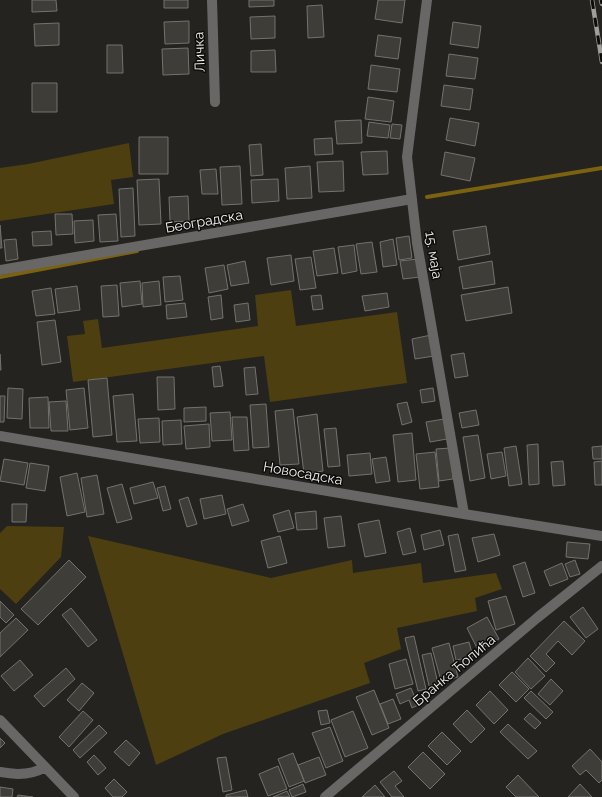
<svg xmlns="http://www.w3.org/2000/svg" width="602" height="797" font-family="Raleway,sans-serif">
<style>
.green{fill:#4e3f11}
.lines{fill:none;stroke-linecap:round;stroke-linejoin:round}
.stream{stroke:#7b6210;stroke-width:4}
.building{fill:#3e3d38;stroke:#74726e}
.minor{stroke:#686765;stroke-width:10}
.rail-casing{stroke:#a09f9c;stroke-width:4.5}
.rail{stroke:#0d0c0a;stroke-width:3;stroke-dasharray:9;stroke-linecap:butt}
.labels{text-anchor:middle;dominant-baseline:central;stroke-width:3;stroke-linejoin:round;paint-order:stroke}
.street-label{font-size:14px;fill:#f3f2ef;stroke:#0d0c0a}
</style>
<rect width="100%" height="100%" fill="#24231f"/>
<path class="green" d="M129 143 133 177 111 180 114 204 0 221V168L28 164Z
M291 290 296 326 397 312 407 383 270 402 264 356 73 382 67 336 85 334 83 321 98 319 102 348 258 326 255 295Z
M7 526 64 527 61 557 16 604 0 589V533Z
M88 536 271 578 352 560 353 573 421 563 423 583 496 573 502 589 475 598 477 611 397 628 401 649 364 663 370 683 223 734 156 765Z"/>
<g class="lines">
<path class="stream" d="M427 197 602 168
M0 277 137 251"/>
</g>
<path class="building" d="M32 0H56L57 11 32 12Z
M164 0H188V8H164Z
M249 0H274V6L249 7Z
M378 0H405L402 23 375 19Z
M322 5 324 37 308 38 307 6Z
M275 16V38L251 39 250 17Z
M189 21V43L165 44 164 22Z
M453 22 481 26 478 48 450 44Z
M59 23V45L35 46 34 24Z
M378 35 401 38 398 59 375 56Z
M107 45H122L123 73H107Z
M188 48 189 74 163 75 162 49Z
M275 50 276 72H251V51Z
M449 54 478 58 475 79 446 76Z
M371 65 400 69 397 92 368 89Z
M32 83H57V112H32Z
M444 85 473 89 470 110 441 106Z
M368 97 394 101 391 122 365 119Z
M450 118 479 123 475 146 446 140Z
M361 120 362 143 337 144 335 121Z
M369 122 390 125 388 138 367 136Z
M392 124 402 125 400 139 390 138Z
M139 137H168V174H139Z
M332 138 333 154 315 155 314 139Z
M261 144 263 175 251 176 249 145Z
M387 151 388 174 363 175 361 152Z
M445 152 475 158 470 181 441 175Z
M343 161 344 191 319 192 317 162Z
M240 166 242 204 222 205 220 167Z
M310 166 312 198 287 199 285 168Z
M216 169 218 194H202L200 170Z
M159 179 161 224 139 225 137 180Z
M278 179 279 201 252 203 251 180Z
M133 188 135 236 121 237 119 189Z
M188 196 189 221 170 222 169 197Z
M55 214H72L73 234 56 235Z
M116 214 118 241 100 242 98 215Z
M93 220 94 241 75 243 74 221Z
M0 225 2 248H0Z
M486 226 490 254 458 260 453 231Z
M51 231 52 245 33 246 32 232Z
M409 236 412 258 399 260 396 238Z
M16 239 18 259 6 261 4 240Z
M393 239 397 265 383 267 380 242Z
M372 242 377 272 361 274 356 244Z
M354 245 357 271 342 274 338 247Z
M334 248 338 273 317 276 313 251Z
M291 255 294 281 271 285 267 258Z
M311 257 316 288 300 290 295 259Z
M418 259 420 277 403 279 400 261Z
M245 261 249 283 231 286 227 265Z
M492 261 495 284 463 289 459 267Z
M224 265 228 289 209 293 205 268Z
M180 276 183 300 165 302 163 277Z
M140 281 142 304 122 307 120 283Z
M159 281 161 305 143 307 142 283Z
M117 285 119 316 103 317 101 286Z
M77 286 80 310 58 313 55 289Z
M508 287 512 313 466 321 461 295Z
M51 288 55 314 36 316 32 291Z
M387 293 389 307 365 311 362 296Z
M221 295 223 318 211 320 208 297Z
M321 295 323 309 313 310 311 296Z
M185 303 187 317 167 319 166 305Z
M248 303 250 320 236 322 234 305Z
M55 320 61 362 42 365 37 322Z
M431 335 434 356 415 359 412 339Z
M464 353 468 376 455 378 451 355Z
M0 354 1 370H0Z
M220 366 223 386 214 387 212 367Z
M255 367 258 394 246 395 244 368Z
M157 377H174L175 409 158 410Z
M107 378 112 435 93 437 88 380Z
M8 388 23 389 22 419 7 418Z
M84 388 88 428 70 430 66 390Z
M433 388 435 401 422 403 420 390Z
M133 394 137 441 117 442 113 396Z
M0 396H5L4 422H0Z
M48 397 49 428H30L29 398Z
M66 401 68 431H51L49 402Z
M407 402 412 422 402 425 397 404Z
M266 404 269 447 253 448 250 405Z
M206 407V421L184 422V408Z
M293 409 299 464 280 465 275 411Z
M476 410 479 425 462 428 459 413Z
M230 412 232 440 212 441 210 413Z
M317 414 323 471 304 474 297 417Z
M232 417H247L249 450 234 451Z
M159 418 160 442 140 443 138 419Z
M444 419 447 439 430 442 426 422Z
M181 420 182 444 163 445 162 421Z
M209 424 210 447 186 449 184 426Z
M336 428 340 466 328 467 324 429Z
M412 433 416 480 398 482 393 435Z
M478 435 485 478 470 481 463 437Z
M538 444 539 484 529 485 527 445Z
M516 446 522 484 509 486 504 448Z
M602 446V459H593L592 447Z
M450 448 453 479 439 481 436 449Z
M435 452 439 487 420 489 416 454Z
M502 452 506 476 491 479 487 454Z
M370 453 372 474 349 476 347 455Z
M386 457 390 481 376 483 372 459Z
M4 459 28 463 24 485 0 481Z
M563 461 565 485 553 486 551 462Z
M602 461V485H595L594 462Z
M30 463 49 466 45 491 26 488Z
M77 473 85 512 67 516 60 477Z
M97 475 104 514 87 517 81 478Z
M153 482 158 498 134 504 130 488Z
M122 484 132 519 117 523 107 488Z
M165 486 171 509 163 511 157 488Z
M222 495 226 514 204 519 200 499Z
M188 497 197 524 187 527 179 500Z
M12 504H27L26 522H12Z
M243 504 249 521 232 526 227 509Z
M289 510 294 528 278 532 273 515Z
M316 511 317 529 297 530 295 513Z
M341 516 345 546 328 548 324 518Z
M379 520 386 553 365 557 358 524Z
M410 528 416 552 403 555 397 532Z
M440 530 444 545 424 550 421 535Z
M458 534 466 570 455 572 448 536Z
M494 534 500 555 478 562 472 538Z
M280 536 287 563 268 568 261 541Z
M567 542 590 544 588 559 566 557Z
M69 560 86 577 38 625 21 609Z
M575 560 580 574 570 577 565 564Z
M525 562 535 593 523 597 513 566Z
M562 563 568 579 550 586 544 571Z
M506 596 515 624 496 630 488 601Z
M0 601 14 615 6 623 0 617Z
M583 607 598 629 586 638 570 617Z
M71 608 97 640 88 647 62 615Z
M487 617 499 639 478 650 467 628Z
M16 618 28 630 0 657V633Z
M564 621 585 641 572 655 558 641 546 654 555 663 546 672 530 656Z
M414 636 426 689 418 691 405 638Z
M469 642 473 657 456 660 453 646Z
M449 643 458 677 441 681 432 648Z
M431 653 438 684 429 686 422 655Z
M528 658 545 676 531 689 515 672Z
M406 659 413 684 395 689 389 664Z
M20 660 33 675 14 691 1 676Z
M66 668 75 679 44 707 34 696Z
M512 672 529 689 516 702 499 685Z
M551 679 563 691 550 705 538 694Z
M82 683 94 693 79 711 67 700Z
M411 688 418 705 412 708 409 700 400 704 396 694Z
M374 690 389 728 372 735 356 697Z
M490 691 508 710 494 724 476 705Z
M531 691 553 712 546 719 524 698Z
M393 699 401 719 388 724 380 704Z
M327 710 330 723 321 725 318 711Z
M467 710 485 729 471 743 453 724Z
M83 711 93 720 69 747 59 737Z
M353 711 368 748 345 757 331 720Z
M530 713 541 723 535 729 524 719Z
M508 724 537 751 528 759 500 732Z
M99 725 107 733 80 758 73 750Z
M330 727 343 761 326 768 312 733Z
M442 732 461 751 447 765 428 746Z
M0 738 5 743 0 748Z
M126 740 140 753 129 766 114 752Z
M590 749 602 762V780L599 783 586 770 580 775 572 766Z
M423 752 445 774 430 789 408 767Z
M293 753 304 781 289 787 278 759Z
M94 755 106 768 98 775 87 762Z
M226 757 232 790 223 792 217 758Z
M319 757 326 775 305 783 298 765Z
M278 766 287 789 268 796 259 774Z
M394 771 402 781 395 786 404 797H392L380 782Z
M518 775 539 797H516L506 787Z
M114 779 127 792 122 797H113L105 788Z
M303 784 306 792 292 797 289 790Z
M580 784 592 797H568Z
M375 785 385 797H362Z
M0 787 13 789 12 797H0Z
M246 790 248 797H226V795Z
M287 791 290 797H273Z
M18 795 33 797H17Z"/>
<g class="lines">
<path class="minor" d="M212 0 215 102
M427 0 407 157 417 243 464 514
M0 270 412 199
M0 436 464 514 602 536
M0 720 74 797
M0 772C15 775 32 775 45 767
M325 797 537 618 602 566"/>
<defs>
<path id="rail" d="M592 0 602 62
M601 0 602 4"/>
</defs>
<use href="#rail" class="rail-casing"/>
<use href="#rail" class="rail"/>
</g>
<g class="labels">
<g class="street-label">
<text transform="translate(199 52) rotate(-92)">Личка</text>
<text transform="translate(204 221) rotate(-10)">Београдска</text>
<text transform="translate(434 255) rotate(81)">15. маја</text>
<text transform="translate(303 473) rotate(10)">Новосадска</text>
<text transform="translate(454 670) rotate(-40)">Бранка Ћопића</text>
</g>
</g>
</svg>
